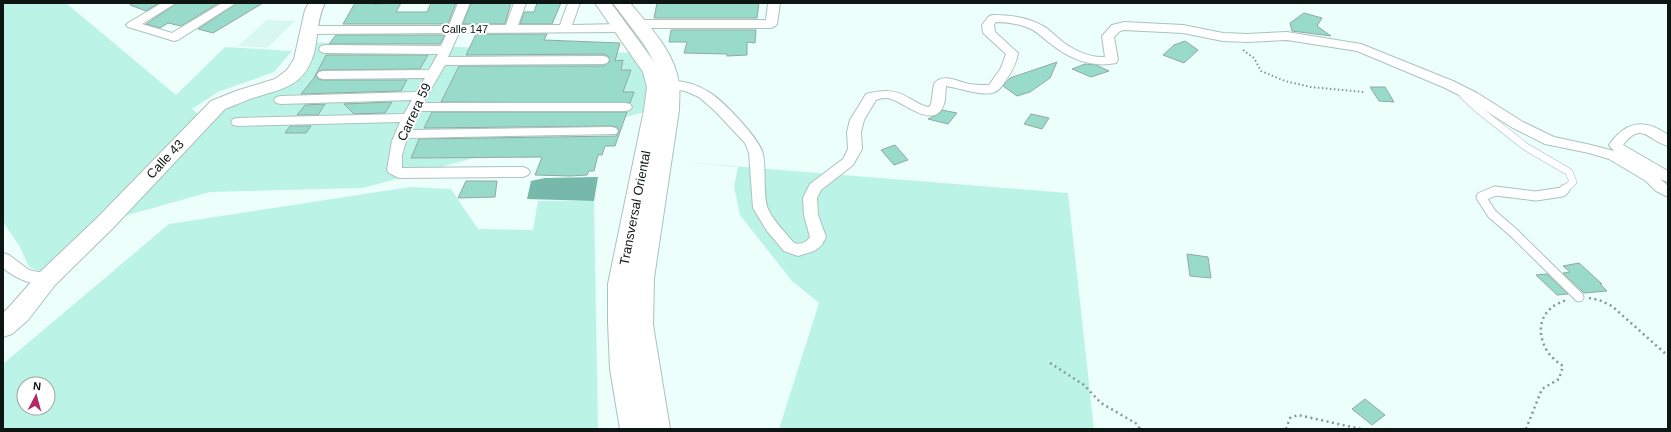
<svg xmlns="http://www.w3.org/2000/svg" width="1671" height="432" font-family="Arial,sans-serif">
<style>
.built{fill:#d7f7ef}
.green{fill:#bbf4e6;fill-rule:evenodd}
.water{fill:#76b8a9}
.building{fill:#98dbcb;stroke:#93a9a3}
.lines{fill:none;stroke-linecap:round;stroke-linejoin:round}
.lane-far1-casing{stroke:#acc2bc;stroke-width:8}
.lane-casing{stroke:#acc2bc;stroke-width:11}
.street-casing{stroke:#acc2bc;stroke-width:2}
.secondary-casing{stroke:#acc2bc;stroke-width:2}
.path-far1{stroke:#889692;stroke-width:2;stroke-dasharray:1.5 2.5;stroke-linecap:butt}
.path{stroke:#889692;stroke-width:2.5;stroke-dasharray:2 3.5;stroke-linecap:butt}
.lane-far1{stroke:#fff;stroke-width:7}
.lane{stroke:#fff;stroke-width:9}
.street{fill:#fff;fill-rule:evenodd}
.secondary{fill:#fff;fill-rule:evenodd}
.labels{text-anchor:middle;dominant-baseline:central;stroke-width:4;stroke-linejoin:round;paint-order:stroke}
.far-street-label{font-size:11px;fill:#0e1614;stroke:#fff}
.street-label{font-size:13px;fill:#0e1614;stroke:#fff}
</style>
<rect width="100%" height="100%" fill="#ecfffa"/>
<path class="built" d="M267 20 295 21 267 48 238 46Z"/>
<path class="green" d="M3 3H66L176 95 225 47 292 51 274 72 218 92 192 109 203 118 293 74 305 42 636 53 653 88 652 110 363 188 210 192 110 220 46 268 39 271 29 267 20 247 3 222Z
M670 161 1068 193 1094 429H779L819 303 792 281 740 215 734 187 738 167Z
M410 187 451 189 478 229 533 230 538 201H594L598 429H3V364L169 224ZM24 384H48V408H24Z"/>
<path class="water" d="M598 177 594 201 527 199 531 181 545 178Z"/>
<path class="building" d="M130 3H159L146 11 130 5Z
M177 3H219L181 26 168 23 160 28 146 24Z
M237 3H263L213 33 198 29Z
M355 3H374L373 4 401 3 396 12H427L431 3H456L448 24H343Z
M471 3H511L505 24H463Z
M537 3H561L552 24H520L524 12H534Z
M657 3H759L757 18H654Z
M1304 13 1322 18 1317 26 1331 36 1292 31 1290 23Z
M671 30H756L755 43 747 42V55L727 56V54L684 53 687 42H669Z
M476 34H547L544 40 620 43 615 61 623 60 621 70H631L623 92H634L630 103 441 102 459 66H603L607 64 610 61 608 56 603 54 466 55Z
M336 35H445L440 44H329Z
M1185 41 1198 50 1184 63 1163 55 1174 45Z
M326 55H428L420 69 323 70 319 71 316 74 318 79 323 80H407L401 91 301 94 314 78Z
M1057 62 1050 78 1030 92 1017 96 1003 86 1010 78Z
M1085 64 1096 65 1109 71 1091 77 1072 69Z
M1370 87H1385L1394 102 1379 101Z
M392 102 385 113 354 114 344 104Z
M325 104 318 115H297L305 105Z
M942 110 957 113 948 124 928 119 940 113Z
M432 112H627L615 146H605L602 155H598L594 171H589L587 175 570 176 535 175 542 157 411 158 419 139 616 136 619 132 617 127 611 126 424 128Z
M1031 114 1049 118 1042 129 1024 124Z
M290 126H311L306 133H285Z
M895 145 908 160 894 165 881 150Z
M466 181H497L495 197 458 198Z
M1187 254 1208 257 1211 278 1190 276Z
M1579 263 1602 284H1600L1607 291 1584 293 1563 273 1570 272 1563 266Z
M1547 274 1568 294 1557 295 1536 275Z
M1365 399 1385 415 1372 425 1352 409Z"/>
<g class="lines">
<defs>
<path id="lane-far1" d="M1463 95 1479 110 1526 147 1569 172 1573 182 1564 190"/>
<path id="lane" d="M1565 189 1562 192 1536 196 1495 191 1481 197 1492 214 1514 233 1579 297"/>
<path id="street" d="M162 3H176L142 24 172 33 222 3H236L178 40 174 41 128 27 126 25 128 23Z
M458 3H470L461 25H506L514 3H526L518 25H560L568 3H580L572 25 622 24 626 25 628 28 626 31 622 32 459 33 448 57 603 56 607 57 609 60 607 63 603 64 445 65 423 103H625L630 104 632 107 630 110 625 111H419L410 130 611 127 616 128 618 131 616 134 407 138 402 155V168L523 167 528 169 530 172 528 175 523 177 399 178 389 173 387 170 392 141 400 122 238 126 233 125 231 122 233 119 238 118 404 114 412 100 281 104 276 103 274 100 276 97 281 96 416 92 425 78 323 79 319 78 317 75 319 72 323 71 429 70 438 54 325 53 321 52 319 49 321 46 325 45 441 46 447 33 308 34 304 33 302 30 304 27 308 26H449Z
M768 3H780L777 24 775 26 771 28H638L634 26 632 24 634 22 638 20H766Z
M992 15C1009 15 1028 17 1043 26 1049 29 1053 34 1058 38 1071 49 1088 58 1105 57L1102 36 1112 25 1124 22 1183 25 1223 33 1247 34 1287 32 1361 44 1453 81 1477 93 1523 122 1554 137 1591 145 1614 151 1609 145C1625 121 1645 118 1668 135V146C1648 141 1642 120 1623 145L1668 171V182L1660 179 1668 186V197L1656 191 1646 181 1609 159 1589 153 1545 144 1513 128 1467 99 1443 87 1357 51 1287 40 1247 42 1223 41 1183 33 1124 30 1120 31 1114 37 1118 60 1116 63C1093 68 1069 59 1051 44 1044 39 1039 33 1031 29 1020 24 1008 22 996 22L994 25 995 32 1018 53C1016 64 1012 72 1005 81 1003 85 999 90 995 92 983 97 959 88 946 86 945 92 946 98 944 104 935 131 905 103 891 99 886 97 881 98 876 100L864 120 861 132 862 149 853 165 821 190 817 198 818 215 826 237 821 246 814 251 798 256 784 251 767 231 753 208 749 153 745 143 715 111 699 97 685 91 665 88 664 85 665 82C679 79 695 84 707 91 721 98 760 139 763 154 766 167 763 199 768 209 774 222 785 232 794 243 801 245 807 242 810 237L804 215 803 198 810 184 843 159 848 149 847 132 850 120 866 94C882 90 895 89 909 98 915 101 921 106 929 107L931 104 934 84C942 72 959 82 969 84 975 85 982 85 989 85L1001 68 1006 54 983 33 982 25 988 17Z
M3 253 9 255 29 270 53 275 55 279 53 283C36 288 16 279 3 268Z"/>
<path id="secondary" d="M309 3H325C315 22 319 42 312 59 301 89 276 90 250 99 242 102 233 106 225 109L113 228 55 285 28 320 12 334 3 337V313L10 306 39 273 97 218 211 101 236 91 275 79 287 70 294 59 305 10Z
M595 3H611L655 63 643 43 613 3H630C649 26 676 53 679 85 680 93 679 102 679 110L654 278 653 325 670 429H620L610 369 608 322V284L644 110 647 87 643 72Z"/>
</defs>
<use href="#lane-far1" class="lane-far1-casing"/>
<use href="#lane" class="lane-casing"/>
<use href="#street" class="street-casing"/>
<use href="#secondary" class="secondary-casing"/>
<path class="path-far1" d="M1243 50 1254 58 1261 71 1285 81 1311 87 1364 92"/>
<path class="path" d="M1589 298 1599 300 1612 306 1668 356
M1050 363 1084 385 1101 403 1137 424 1140 429
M1286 429 1290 418 1298 415 1361 429
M1526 429 1542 389 1559 379 1563 366C1557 362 1551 357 1547 351 1534 328 1542 307 1567 300"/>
<use href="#lane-far1" class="lane-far1"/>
<use href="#lane" class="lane"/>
<use href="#street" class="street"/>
<use href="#secondary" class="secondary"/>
</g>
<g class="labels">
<g class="far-street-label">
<text x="465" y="29">Calle 147</text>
</g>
<g class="street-label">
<text transform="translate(414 112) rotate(-65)">Carrera 59</text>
<text transform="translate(165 159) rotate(-47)">Calle 43</text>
<text transform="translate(635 208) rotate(-79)">Transversal Oriental</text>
</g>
</g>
<rect width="1671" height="432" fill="none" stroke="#0e1614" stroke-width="8"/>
<g transform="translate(36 396) rotate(6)"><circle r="19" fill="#ffffff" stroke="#9fa2a1"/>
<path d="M0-3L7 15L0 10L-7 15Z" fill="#b52a66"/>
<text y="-6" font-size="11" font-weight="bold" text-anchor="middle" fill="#0e1614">N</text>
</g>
</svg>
